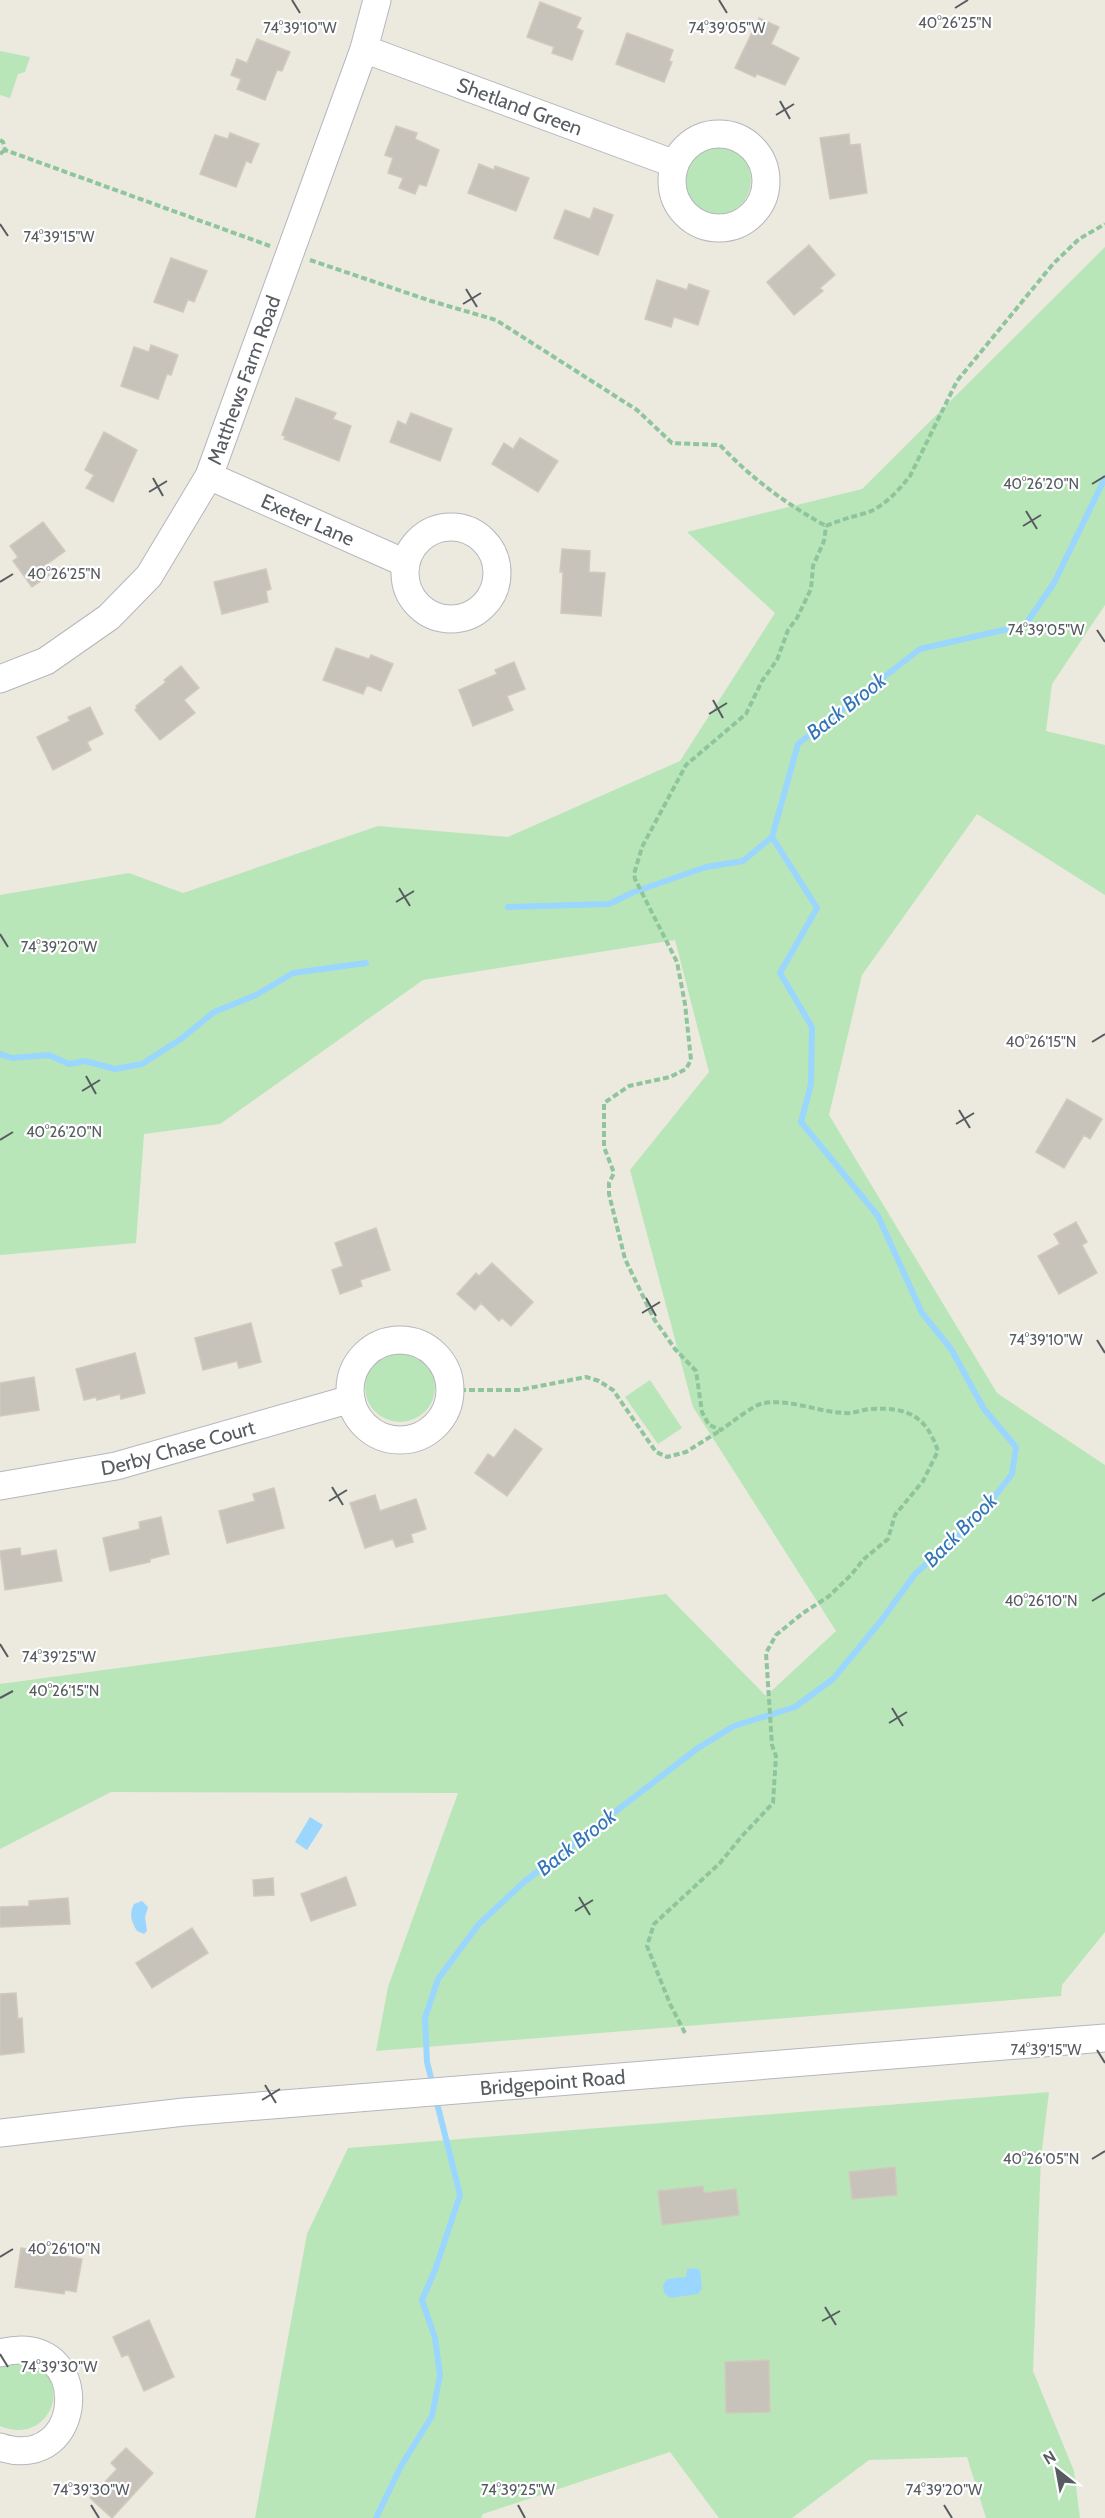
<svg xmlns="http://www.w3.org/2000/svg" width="1105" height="2518" font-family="Cabin,sans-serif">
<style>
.green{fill:#b9e6b8}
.water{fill:#9bd6ff}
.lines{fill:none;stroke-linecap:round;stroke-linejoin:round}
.stream{stroke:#9bd6ff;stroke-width:6}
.building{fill:#c7c3bb;stroke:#d1cabc;stroke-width:1.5}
.minor-casing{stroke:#b4b7bd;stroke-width:29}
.path{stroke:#8fc59d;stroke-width:4;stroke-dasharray:6 3;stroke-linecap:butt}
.minor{stroke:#fff;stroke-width:27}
.ticks{fill:none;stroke:#575c61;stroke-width:2}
.labels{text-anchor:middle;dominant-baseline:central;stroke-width:4.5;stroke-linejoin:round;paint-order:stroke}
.street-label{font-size:20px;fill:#575c61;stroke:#fff}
.water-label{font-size:21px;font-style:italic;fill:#3376b7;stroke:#fff}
.ticks-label{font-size:15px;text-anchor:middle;fill:#575c61;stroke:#fff;stroke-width:4.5;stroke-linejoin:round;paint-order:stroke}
</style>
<rect width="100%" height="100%" fill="#ece9de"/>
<path class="green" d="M0 51 30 57 25 72 18 74 10 98 0 95Z
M681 180a35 35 0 1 1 70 0a35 35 0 1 1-70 0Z
M1105 247V605L1052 684 1046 731 1105 745V895L977 814 862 975 829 1115 997 1393 1105 1465V1932L1062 1985 1061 1996 376 2051 388 1987 458 1793 111 1792 0 1849V1684L666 1594 766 1696 836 1631 693 1407 630 1170 709 1072 675 940 423 980 220 1124 144 1134 136 1243 0 1255V895L129 873 183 893 378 826 508 837 680 761 775 613 687 532 862 489Z
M365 1387a35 35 0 1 1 70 0a35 35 0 1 1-70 0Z
M650 1380 682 1428 658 1444 625 1397Z
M1049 2092 1041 2158 1033 2371 1074 2471 1080 2518H986L967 2457 869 2460 792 2518H719L670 2452 483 2514 481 2518H255L307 2234 348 2148Z
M19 2362C24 2363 31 2365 37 2367 72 2385 48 2446 0 2426V2367Z"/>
<path class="water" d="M310 1817 323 1825 307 1850 295 1842Z
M142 1901 148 1907 145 1917 147 1931 144 1934 137 1931C131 1921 129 1914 134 1904Z
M697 2268 700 2271 702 2289 698 2294 670 2298 664 2293 663 2285 667 2279 686 2277 687 2269Z"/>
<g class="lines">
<path class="stream" d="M508 907 609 904 634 892 706 867 743 861 772 837
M0 1054 12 1058 49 1055 69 1064 85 1061 115 1069 142 1064 181 1039 214 1012 256 995 293 973 366 963
M433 2086 427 2062 425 2018 438 1979 479 1924 524 1882 698 1748 734 1726 795 1707 833 1679 881 1621 915 1574 978 1518 1012 1474 1016 1447 984 1409 951 1349 922 1313 878 1216 801 1122 811 1084 812 1027 780 973 817 908 772 837 798 744 920 649 1025 625 1054 583 1105 478
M376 2518 401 2466 432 2416 440 2375 435 2338 422 2300 435 2270 460 2195 436 2099"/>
</g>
<path class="building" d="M540 2 581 18 576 28 583 31 572 60 552 53 554 47 527 37Z
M759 18 779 27 771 44 799 58 785 85 757 74 755 77 735 68Z
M627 33 673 50 669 61 672 62 664 82 616 64Z
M257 39 290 52 282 71 277 70 265 100 237 89 241 79 231 75 237 59 247 63Z
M396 126 417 133 415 139 439 150 426 186 419 184 415 194 399 188 403 178 388 173 393 158 385 155Z
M230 133 259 144 251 163 246 161 236 187 200 174 215 135 228 139Z
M849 134 850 145 860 144 867 193 830 199 820 138Z
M479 164 494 170 495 166 529 178 516 211 468 193Z
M594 208 613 215 598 255 554 238 565 210 590 219Z
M809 245 835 275 820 288 823 291 794 315 767 282Z
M171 258 207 271 194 302 188 299 183 312 154 302Z
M657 280 687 290 689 284 709 291 698 325 674 317 671 327 645 319Z
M151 345 178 355 171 375 167 374 158 399 121 386 134 347 149 352Z
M296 398 336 413 333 419 351 426 339 461 284 439 286 437 282 435Z
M411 413 452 429 440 461 390 442 398 421 406 425Z
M104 432 137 450 113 502 86 488 94 475 85 470Z
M520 438 558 461 538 492 492 464 504 443 513 449Z
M43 522 65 551 43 567 49 575 32 587 13 561 18 557 10 546Z
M562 549 590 551 589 572 605 573 601 616 561 613 563 572H560Z
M266 569 271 589 266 591 268 602 222 614 214 582Z
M336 648 369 659 371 655 393 664 381 691 367 685 363 694 323 680Z
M514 662 525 689 507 696 513 710 473 726 459 690 497 674 495 670Z
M181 666 199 688 184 700 195 713 160 740 135 710 137 708 136 706 166 682 164 680Z
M90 707 103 734 87 742 91 750 53 770 37 737 70 721 68 717Z
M1067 1099 1102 1119 1090 1139 1084 1135 1064 1168 1036 1152Z
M1076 1222 1087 1242 1082 1245 1097 1273 1059 1294 1038 1256 1060 1244 1054 1234Z
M376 1228 390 1270 360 1280 362 1286 340 1294 332 1270 343 1266 335 1243Z
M492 1263 533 1302 511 1326 502 1318 499 1321 481 1303 475 1310 457 1294 476 1273 479 1276Z
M251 1323 261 1362 239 1368 237 1361 203 1370 195 1338Z
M135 1353 145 1393 121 1399 120 1394 97 1400 96 1397 84 1400 76 1369Z
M34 1377 39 1410 0 1416V1383Z
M515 1429 542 1449 507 1496 475 1473 488 1454 494 1458Z
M274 1488 284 1528 227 1543 219 1511 255 1501 253 1494Z
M375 1495 380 1511 416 1499 426 1529 411 1534 413 1542 396 1547 393 1539 365 1548 350 1503Z
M161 1517 169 1554 150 1559V1562L110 1571 103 1538 140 1529 139 1522Z
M20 1548 21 1556 56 1550 62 1581 5 1590 0 1551Z
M346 1877 356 1905 311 1921 301 1894Z
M273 1878 274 1895 254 1896 253 1880Z
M68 1898 70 1924 0 1927V1907L29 1906V1901Z
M192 1928 208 1953 152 1988 136 1963Z
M16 1993 18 2019 22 2018 24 2052 0 2055V1994Z
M895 2167 897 2195 852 2199 849 2172Z
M703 2186 704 2193 736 2189 739 2215 662 2225 658 2191Z
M21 2248 82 2259 76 2292 65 2290 64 2294 15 2287Z
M149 2320 174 2377 144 2391 128 2354 122 2357 113 2337Z
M769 2360 770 2412 726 2413 725 2362Z
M126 2448 153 2473 112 2518 90 2498 117 2469 111 2463Z"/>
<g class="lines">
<defs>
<g id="minor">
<path id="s1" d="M364 49 675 164"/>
<circle cx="719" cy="181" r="47"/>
<path id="s2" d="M209 476 405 563"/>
<circle cx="451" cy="573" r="46"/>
<path id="s3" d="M0 679 46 661 109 617 149 576 209 476 364 49 377 0"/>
<circle cx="400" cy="1390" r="50"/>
<path id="s4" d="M0 1486 116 1466 351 1399"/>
<path id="s5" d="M0 2133 184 2112 1105 2038"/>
<path d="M0 2353C96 2328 87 2476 0 2447"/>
</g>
</defs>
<use href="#minor" class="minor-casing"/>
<path class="path" d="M0 140 3 142 5 150 270 246
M0 154 5 150
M310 260 431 301 496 320 637 410 672 443 720 445C751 478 786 504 826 526
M826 526C839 520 852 517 866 513 884 507 899 490 910 476L957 381 1053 264 1079 239 1105 224
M451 1390H519L586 1377 599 1381 613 1390 656 1452 667 1457 686 1452 721 1430
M685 2033 670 2004 647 1946 654 1924 720 1863 742 1836 773 1803 776 1756 772 1745 766 1653 776 1635 803 1613 828 1597 851 1575 864 1559 888 1539 895 1515 923 1481 938 1451C926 1416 908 1407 872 1409 863 1409 854 1414 845 1413 818 1412 791 1399 764 1403 753 1405 731 1423 721 1430L709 1425 702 1412 696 1371 675 1349 654 1319 625 1259 609 1194V1183L614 1173 604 1147V1103L629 1086 670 1077 686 1069 691 1060 685 1004 677 962 635 879 634 874 642 847 686 765 746 714 762 681 777 660 788 630 797 618 811 589 813 566 824 541 826 526"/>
<use href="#minor" class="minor"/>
</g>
<path class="ticks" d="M292 0 300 13M719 0 727 13M955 8 968 0M780 101 790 119M776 115 794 104M0 224 8 236M466 289 477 307M463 304 481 293M153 478 163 496M1092 484 1105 476M149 492 167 481M1026 511 1037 529M1023 526 1041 515M0 582 13 574M1097 630 1105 642M713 700 723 718M709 714 727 703M399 888 410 906M396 902 414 891M0 934 8 947M1092 1042 1105 1034M86 1076 96 1094M82 1091 100 1080M959 1110 970 1128M956 1124 974 1113M0 1140 13 1132M646 1298 656 1316M642 1313 660 1302M1097 1340 1105 1353M332 1487 343 1505M329 1501 347 1490M1092 1601 1105 1593M0 1644 8 1657M0 1698 13 1691M892 1708 903 1726M889 1723 907 1712M579 1897 590 1915M575 1911 593 1900M1097 2050 1105 2063M265 2085 276 2103M262 2100 280 2089M1092 2159 1105 2151M0 2257 13 2249M825 2307 836 2325M822 2321 840 2311M0 2354 8 2367M91 2505 99 2518M518 2505 525 2518M944 2505 952 2518"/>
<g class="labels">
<g class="street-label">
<text stroke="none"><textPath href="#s1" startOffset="166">Shetland Green</textPath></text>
<text stroke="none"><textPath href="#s3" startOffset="402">Matthews Farm Road</textPath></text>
<text stroke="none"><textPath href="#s2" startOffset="108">Exeter Lane</textPath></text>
<text stroke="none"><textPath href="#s4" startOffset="182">Derby Chase Court</textPath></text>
<text stroke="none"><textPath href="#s5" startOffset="555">Bridgepoint Road</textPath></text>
</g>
<g class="water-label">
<text transform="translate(846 706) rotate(-38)">Back Brook</text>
<text transform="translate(960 1530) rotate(-45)">Back Brook</text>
<text transform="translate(576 1842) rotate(-38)">Back Brook</text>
</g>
</g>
<g class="ticks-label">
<text x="955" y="28">40°26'25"N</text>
<text x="727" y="33">74°39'05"W</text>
<text x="300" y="33">74°39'10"W</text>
<text x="59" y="242">74°39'15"W</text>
<text x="1041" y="489">40°26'20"N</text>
<text x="64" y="579">40°26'25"N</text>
<text x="1046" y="635">74°39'05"W</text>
<text x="59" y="952">74°39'20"W</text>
<text x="1041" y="1047">40°26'15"N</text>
<text x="64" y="1137">40°26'20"N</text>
<text x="1046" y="1345">74°39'10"W</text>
<text x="1041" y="1606">40°26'10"N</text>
<text x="59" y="1662">74°39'25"W</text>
<text x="64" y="1696">40°26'15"N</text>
<text x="1046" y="2055">74°39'15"W</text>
<text x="1041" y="2164">40°26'05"N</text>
<text x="64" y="2254">40°26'10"N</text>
<text x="59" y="2372">74°39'30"W</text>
<text x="91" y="2495">74°39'30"W</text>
<text x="518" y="2495">74°39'25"W</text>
<text x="944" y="2495">74°39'20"W</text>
</g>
<g transform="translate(1057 2470) rotate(329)" stroke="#ffffff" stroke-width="4.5" paint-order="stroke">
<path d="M0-4.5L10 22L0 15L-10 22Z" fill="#575c61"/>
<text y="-9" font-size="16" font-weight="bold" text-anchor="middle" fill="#575c61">N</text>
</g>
</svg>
